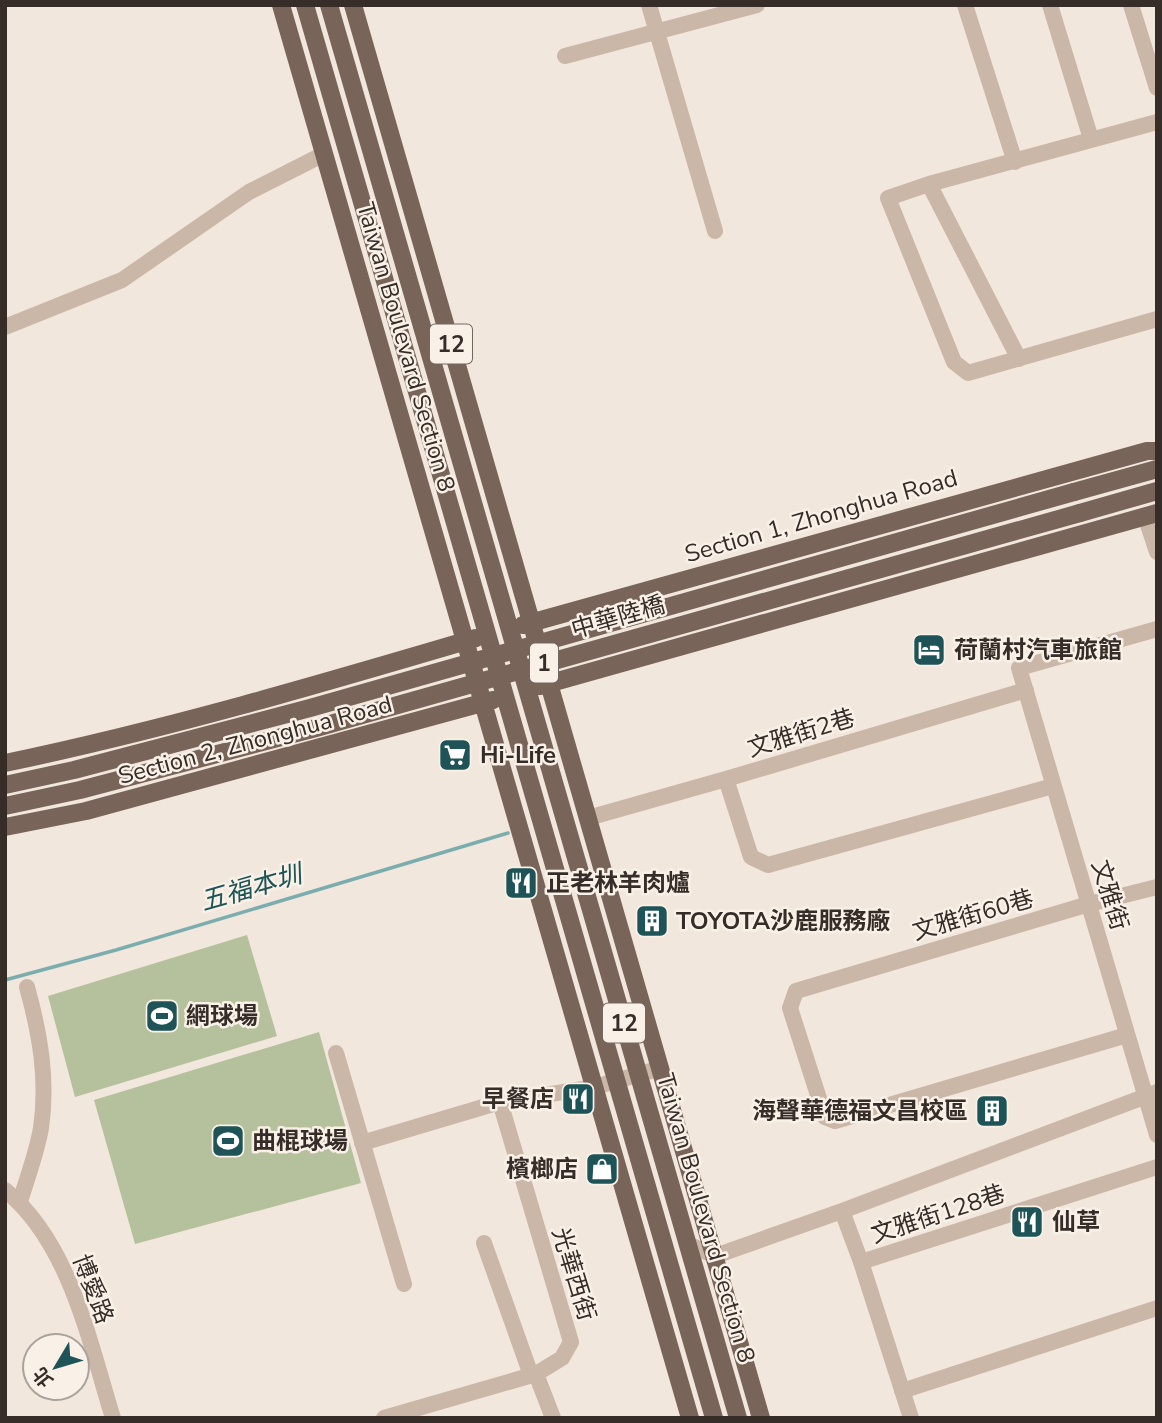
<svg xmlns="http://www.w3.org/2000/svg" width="1162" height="1423" font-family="'Nunito Sans','Noto Sans TC',sans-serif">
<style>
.green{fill:#b4c19c}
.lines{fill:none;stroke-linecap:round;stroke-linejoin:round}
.stream{stroke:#7badaf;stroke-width:3.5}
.minor{stroke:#cab7a8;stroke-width:16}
.major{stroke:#786459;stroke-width:18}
.major-bridge{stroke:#786459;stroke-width:18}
.labels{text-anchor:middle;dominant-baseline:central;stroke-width:5;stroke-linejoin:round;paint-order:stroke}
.shield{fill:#f9f1e8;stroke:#716862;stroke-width:2}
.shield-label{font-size:23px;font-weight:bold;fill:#372d28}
.street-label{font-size:24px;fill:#372d28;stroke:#f9f1e8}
.poi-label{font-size:24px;font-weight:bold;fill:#372d28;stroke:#f9f1e8;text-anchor:start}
.water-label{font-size:26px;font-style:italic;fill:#1e5458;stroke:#f9f1e8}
</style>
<rect width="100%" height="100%" fill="#f2e7dc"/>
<path class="green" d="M247 935 277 1036 75 1097 48 996Z
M319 1032 361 1183 135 1244 94 1100Z"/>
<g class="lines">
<path class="stream" d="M5 980 116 950 508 833"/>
<path class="minor" d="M649 5 715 231
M965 5 1015 162
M1050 5 1091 139
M1131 5 1157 88
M565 56 757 5
M1157 122 929 184 888 198 954 362 968 373 1157 319
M929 184 1019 359
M5 327 122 280 249 192 324 154
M1145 516 1157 552
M1157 629 1019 668 1157 1135
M726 779 751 857 768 865 1053 786
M588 818 726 779 1026 690
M1127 1035 835 1121 825 1117 790 1008 796 991 1089 904 1157 887
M336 1053 404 1284
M362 1143 500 1102 595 1087 661 1068
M5 1190C70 1243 89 1341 113 1418
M20 1202C27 1178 37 1152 41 1128 48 1080 40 1034 27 987
M842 1211 861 1262 911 1418
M484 1243 531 1375
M688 1244 715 1256 842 1211 1157 1092
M861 1262 1157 1167
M536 1374 553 1418
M902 1391 1157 1308
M384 1418 536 1374 562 1358 571 1342 500 1102"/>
<path class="major" d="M281 5 690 1418
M305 5 714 1418
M329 5 738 1418
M353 5 761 1418
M1074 492 1157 469
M1080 513 1157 491
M523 625 1147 451H1157
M540 686 1157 513
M5 763C164 730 320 684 476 638
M5 827 86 811 493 700"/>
<path class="major-bridge" d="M5 785 74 770 310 708 1074 492
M5 806 80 790 316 728 1080 513"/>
</g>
<defs>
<symbol id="hotel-square" viewBox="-11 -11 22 22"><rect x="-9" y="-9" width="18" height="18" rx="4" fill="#1e5458" stroke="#f9f1e8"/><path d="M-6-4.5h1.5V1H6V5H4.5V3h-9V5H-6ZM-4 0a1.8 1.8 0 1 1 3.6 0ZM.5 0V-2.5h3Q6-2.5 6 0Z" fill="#fff"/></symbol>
<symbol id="supermarket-square" viewBox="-11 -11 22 22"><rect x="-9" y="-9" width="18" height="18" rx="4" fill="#1e5458" stroke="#f9f1e8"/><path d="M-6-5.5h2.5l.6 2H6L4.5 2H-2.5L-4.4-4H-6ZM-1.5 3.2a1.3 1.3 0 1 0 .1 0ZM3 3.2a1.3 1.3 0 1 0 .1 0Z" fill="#fff"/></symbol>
<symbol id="restaurant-square" viewBox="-11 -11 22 22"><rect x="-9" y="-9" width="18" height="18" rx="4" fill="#1e5458" stroke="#f9f1e8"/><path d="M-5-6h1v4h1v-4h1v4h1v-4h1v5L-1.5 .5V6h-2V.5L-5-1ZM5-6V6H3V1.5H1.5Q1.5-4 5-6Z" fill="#fff"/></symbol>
<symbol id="building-square" viewBox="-11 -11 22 22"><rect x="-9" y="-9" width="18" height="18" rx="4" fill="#1e5458" stroke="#f9f1e8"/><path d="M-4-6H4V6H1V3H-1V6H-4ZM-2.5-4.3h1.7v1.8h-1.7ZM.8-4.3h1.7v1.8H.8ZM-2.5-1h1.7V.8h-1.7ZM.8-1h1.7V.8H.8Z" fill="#fff"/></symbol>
<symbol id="stadium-square" viewBox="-11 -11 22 22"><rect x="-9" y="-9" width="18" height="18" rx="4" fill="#1e5458" stroke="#f9f1e8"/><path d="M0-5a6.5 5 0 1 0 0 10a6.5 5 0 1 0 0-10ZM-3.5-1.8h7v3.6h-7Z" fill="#fff"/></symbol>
<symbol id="shop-square" viewBox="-11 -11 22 22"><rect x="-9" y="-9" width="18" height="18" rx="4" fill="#1e5458" stroke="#f9f1e8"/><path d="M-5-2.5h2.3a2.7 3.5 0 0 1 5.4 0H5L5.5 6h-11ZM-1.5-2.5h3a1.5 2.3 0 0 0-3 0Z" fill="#fff"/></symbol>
</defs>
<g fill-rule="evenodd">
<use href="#hotel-square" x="910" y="631" width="38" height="38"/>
<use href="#supermarket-square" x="436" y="736" width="38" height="38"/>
<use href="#restaurant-square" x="502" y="864" width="38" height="38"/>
<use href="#building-square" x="633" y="902" width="38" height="38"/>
<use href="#stadium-square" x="143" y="997" width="38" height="38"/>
<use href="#restaurant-square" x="559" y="1080" width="38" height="38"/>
<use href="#building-square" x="973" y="1092" width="38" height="38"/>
<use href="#stadium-square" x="209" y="1122" width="38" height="38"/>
<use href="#shop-square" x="583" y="1150" width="38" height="38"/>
<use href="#restaurant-square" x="1008" y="1203" width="38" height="38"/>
</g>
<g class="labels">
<g class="shield">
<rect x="430" y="324.5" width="42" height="39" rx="5"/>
<rect x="530" y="643.5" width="28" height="39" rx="5"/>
<rect x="603" y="1003.5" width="42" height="39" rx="5"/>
</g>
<g class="shield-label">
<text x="451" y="344">12</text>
<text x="544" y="663">1</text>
<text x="624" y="1023">12</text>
</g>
<g class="street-label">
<text transform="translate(406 347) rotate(74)">Taiwan Boulevard Section 8</text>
<text transform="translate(821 516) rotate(-16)">Section 1, Zhonghua Road</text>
<text transform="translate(618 617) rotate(-16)">中華陸橋</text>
<text transform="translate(801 733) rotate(-17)">文雅街2巷</text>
<text transform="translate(255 740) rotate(-15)">Section 2, Zhonghua Road</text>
<text transform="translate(1110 895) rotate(73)">文雅街</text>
<text transform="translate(973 915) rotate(-16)">文雅街60巷</text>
<text transform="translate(938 1214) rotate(-18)">文雅街128巷</text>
<text transform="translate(706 1218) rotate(74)">Taiwan Boulevard Section 8</text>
<text transform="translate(574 1274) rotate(73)">光華西街</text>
<text transform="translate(93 1289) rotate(69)">博愛路</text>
</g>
<g class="poi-label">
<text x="954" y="650">荷蘭村汽車旅館</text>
<text x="480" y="755">Hi-Life</text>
<text x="546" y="883">正老林羊肉爐</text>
<text x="676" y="921">TOYOTA沙鹿服務廠</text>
<text x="186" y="1016">網球場</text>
<text x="554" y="1099" text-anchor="end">早餐店</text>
<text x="968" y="1111" text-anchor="end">海聲華德福文昌校區</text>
<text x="252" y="1141">曲棍球場</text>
<text x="578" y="1169" text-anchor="end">檳榔店</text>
<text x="1052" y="1222">仙草</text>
</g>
<g class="water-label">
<text transform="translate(251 888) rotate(-16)">五福本圳</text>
</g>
</g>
<rect width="1162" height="1423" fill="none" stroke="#372d28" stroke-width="14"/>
<g transform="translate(56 1367) rotate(232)"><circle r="33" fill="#f9f1e8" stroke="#aba39b" stroke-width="2"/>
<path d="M0-5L12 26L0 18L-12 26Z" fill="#1e5458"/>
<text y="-10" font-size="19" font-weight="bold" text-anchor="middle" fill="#372d28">北</text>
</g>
</svg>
